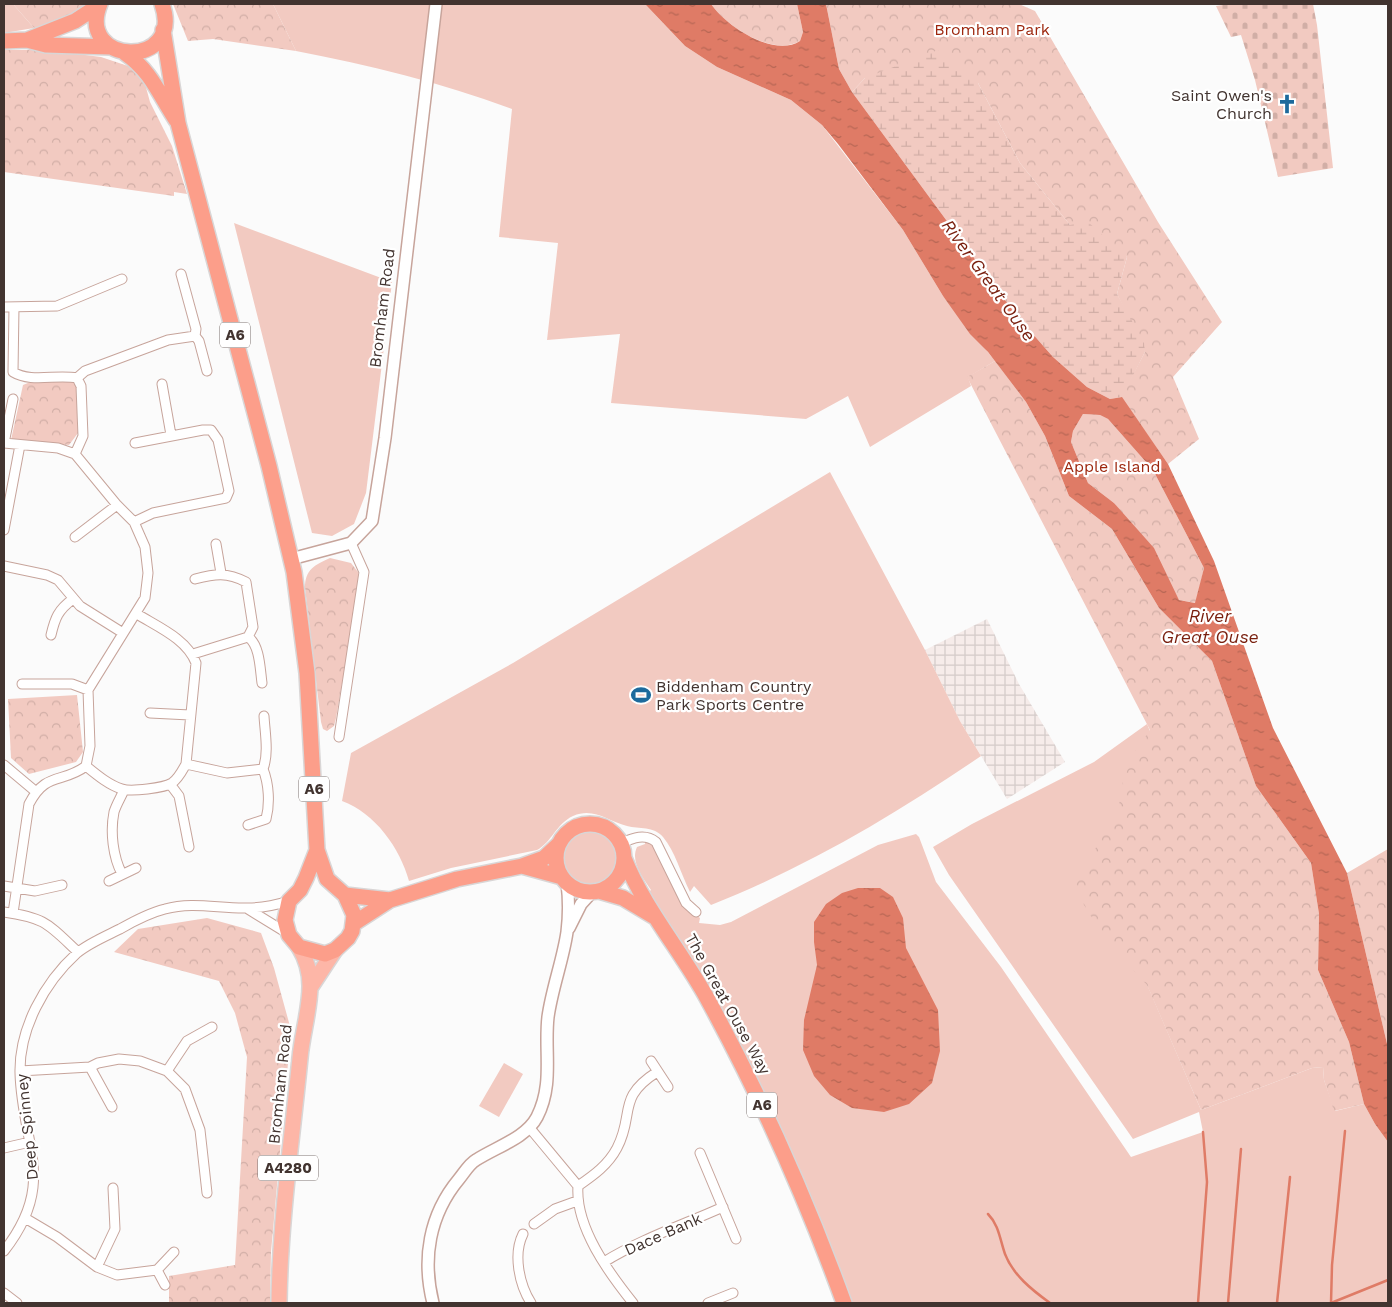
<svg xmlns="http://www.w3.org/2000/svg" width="1392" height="1307" font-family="'Work Sans',sans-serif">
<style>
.industrial{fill:url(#industrial-grid)}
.green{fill:#f2cac1}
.forest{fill:url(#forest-crowns)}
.wetland{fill:url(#wetland-marsh)}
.cemetery{fill:url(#cemetery-stones)}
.water{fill:url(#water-ripples);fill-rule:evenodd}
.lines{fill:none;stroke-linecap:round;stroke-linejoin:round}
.stream{stroke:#df7b66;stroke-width:2.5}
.minor-casing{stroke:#c7a49b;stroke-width:11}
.tertiary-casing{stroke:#c7a49b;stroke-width:14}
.primary-casing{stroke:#d9d6d6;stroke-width:18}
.trunk-casing{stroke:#d9d6d6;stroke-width:18}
.minor{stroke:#fff;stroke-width:9}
.tertiary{stroke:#fff;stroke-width:11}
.primary{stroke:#fdb6a7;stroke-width:15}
.trunk{stroke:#fc9e8a;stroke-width:15}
.labels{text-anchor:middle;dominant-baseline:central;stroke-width:4.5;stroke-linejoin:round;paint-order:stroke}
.shield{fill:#fff;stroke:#7b716e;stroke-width:1}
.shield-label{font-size:15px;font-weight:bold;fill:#423430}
.park-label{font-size:16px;fill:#9d270e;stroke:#fff}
.poi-label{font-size:16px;fill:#423430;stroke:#fff;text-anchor:end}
.street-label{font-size:16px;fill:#423430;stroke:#fff}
.water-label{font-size:18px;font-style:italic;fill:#791f0e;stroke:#fff}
</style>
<defs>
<pattern id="industrial-grid" width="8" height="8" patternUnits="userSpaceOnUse" patternTransform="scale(1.25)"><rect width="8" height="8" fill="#f6ecea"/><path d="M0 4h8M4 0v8" fill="none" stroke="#d4cbc9"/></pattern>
<pattern id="forest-crowns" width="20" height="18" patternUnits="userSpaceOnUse" patternTransform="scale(1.25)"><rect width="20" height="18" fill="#f2cac1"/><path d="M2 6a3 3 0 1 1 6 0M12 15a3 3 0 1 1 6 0" fill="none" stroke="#d1aea6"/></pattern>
<pattern id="wetland-marsh" width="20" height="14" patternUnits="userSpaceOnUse" patternTransform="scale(1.25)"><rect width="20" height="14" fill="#f2cac1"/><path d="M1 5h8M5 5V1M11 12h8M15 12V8" fill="none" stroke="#d1aea6"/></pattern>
<pattern id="cemetery-stones" width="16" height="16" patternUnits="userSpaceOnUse" patternTransform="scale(1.25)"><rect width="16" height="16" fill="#f2cac1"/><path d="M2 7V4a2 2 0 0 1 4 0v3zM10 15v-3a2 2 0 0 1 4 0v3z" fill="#d1aea6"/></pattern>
<pattern id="water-ripples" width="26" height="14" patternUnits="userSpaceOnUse" patternTransform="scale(1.25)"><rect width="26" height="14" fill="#df7b66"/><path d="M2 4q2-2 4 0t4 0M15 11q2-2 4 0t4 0" fill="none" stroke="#b66654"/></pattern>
</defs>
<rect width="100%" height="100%" fill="#fbfbfb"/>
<path class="industrial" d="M987 619 1019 684 1065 762 1007 799 960 721 925 650Z"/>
<path class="green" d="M4 4H13L34 28 4 33Z
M273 4H645L685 46 717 67 791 100 822 125 903 230 943 296 995 361 968 377 971 386 870 447 848 396 806 419 611 403 620 334 547 340 558 243 499 237 512 109C442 83 370 65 296 51Z
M234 223 392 282 366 493 354 524 332 536 312 533Z
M830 472 925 650 960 721 981 756C896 814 807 867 711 905L694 886 690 892C681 874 675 851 663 837 654 826 639 829 627 826 607 821 594 807 573 816 556 824 552 842 537 850L451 868 409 881C400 848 375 813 342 801L351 753 513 663Z
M1147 724 1152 736 1134 954 1201 1110 1312 1068 1323 1067 1324 1080 1335 1111 1364 1104 1375 1124 1388 1142V1303H851L831 1247 711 993 674 930 647 893 651 890C643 878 630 862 637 847L645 844V840L652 842 684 906 700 918 699 923 720 925 731 922 878 845 916 834 919 837 936 882 1001 967 1131 1157 1203 1132 1199 1112 1133 1139 949 875 933 847 972 824 1094 762Z
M563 858a27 27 0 1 1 54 0a27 27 0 1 1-54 0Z
M504 1063 523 1074 499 1117 479 1106Z"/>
<path class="forest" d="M13 4H88L70 17 34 28Z
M173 4H273L296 51 213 39 188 41Z
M711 4H797L803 32 800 41C773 57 726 26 711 4Z
M826 4H1019L1035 11 1158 222 1222 322 1173 377 1199 439 1168 464 1121 397 1145 352 1117 294 1127 257 1070 225 1020 163 978 83 865 78 852 92 839 69Z
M4 50H46L101 57 128 66 144 80 150 102 172 146 187 194 174 192V196L4 172Z
M995 361 1026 402 1045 436 1069 496 1112 529 1159 608 1212 661 1256 786 1311 863 1319 914 1318 970 1349 1042 1364 1104 1334 1111 1324 1080 1323 1067 1312 1068 1201 1110 1147 985 1105 940 1074 888 1119 805 1126 764 1150 730 967 377Z
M35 380 74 382 77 386 78 433 69 445 11 440 23 385Z
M1083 414 1100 415 1108 419 1153 470 1204 568 1196 603 1179 600 1167 579 1114 503 1088 483 1071 442 1073 431Z
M330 558 351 563 358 572 359 584 336 718 334 726 327 731 323 729 321 722 305 588C305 569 315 565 330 558Z
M77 695 83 752 76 762 29 774 11 758 8 699Z
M1388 849V1048L1347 873Z
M207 918 261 933 274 968 291 1030 271 1252 270 1303H169V1276L235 1265 247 1057 235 1013 219 981 114 952 138 929Z"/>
<path class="wetland" d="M938 50 978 83 1020 163 1070 225 1087 221 1127 257 1117 294 1144 343 1145 352 1122 397 1110 399 1087 387 1053 357 1016 315 852 92 865 78Z"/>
<path class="cemetery" d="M1230 4H1313L1317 25 1333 168 1278 177 1255 80 1241 35 1231 37 1216 6Z"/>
<path class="water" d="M645 4H711C726 26 774 58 800 41L803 32 797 4H826L839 69 852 92 1016 315 1053 357 1087 387 1110 399 1122 397 1168 464 1214 561 1273 728 1347 873 1388 1048V1142L1375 1124 1364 1104 1349 1042 1318 970 1319 914 1311 863 1256 786 1212 661 1159 608 1112 529 1069 496 1045 436 1026 402 988 352 970 334 943 296 903 230 838 144 822 125 791 100 717 67 685 46ZM1083 414 1100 415 1108 419 1153 470 1204 568 1195 603 1179 600 1154 548 1114 503 1088 483 1071 442 1073 431Z
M858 888H880L893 897 903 918 906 948 938 1010 940 1051 932 1083 909 1104 884 1112 852 1108 830 1095 814 1076 803 1050 804 1020 817 965 814 942V922L826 904 842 893Z"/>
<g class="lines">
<path class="stream" d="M988 1214C999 1225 1000 1240 1005 1254 1013 1275 1032 1290 1050 1303
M1198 1303 1207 1182 1203 1132
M1228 1303 1241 1149
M1277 1303 1290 1177
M1331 1303 1332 1265 1345 1131
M1331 1303 1388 1280"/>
<defs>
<path id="minor" d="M181 274 196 329 195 336 199 341 207 371
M4 307 57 306 122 279
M14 307 13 372C31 383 56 374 77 378
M162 384 171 435
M4 443 58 448 75 454 117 505 134 522 145 547 148 573 145 598 88 690 90 746 86 766C62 784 46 771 29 804L13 913
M4 443 13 399
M75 454 83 436 81 386 77 378 85 371 168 340 195 336
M134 522 153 513 226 498 229 491 218 440 211 430H203L135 443
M4 530 20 445
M75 537 117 505
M216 544 221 573
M4 566 47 575 58 580 80 606 123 633
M51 635C55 618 58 610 73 599
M248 637C260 645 260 669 262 683
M193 654 248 637 253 627 246 582C227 572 215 574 195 579
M22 684H72L88 690
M150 713 190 715
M339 737 364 572 351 543
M186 764 227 773 263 769
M4 765 35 791
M86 766C97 775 109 785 122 789 131 792 164 788 172 783 179 778 182 771 186 764L196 663C187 639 158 627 137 614
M170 784 179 796 189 847
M248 825 266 819C270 804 269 784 263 769 269 753 265 733 264 716
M621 843C633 838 645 833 656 842L686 903 696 912
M122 874C113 857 110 832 114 812 116 805 121 797 124 790
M109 881 136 868
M4 886 35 891 62 885
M248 909 287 933
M4 912C46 918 48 924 78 952
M651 1061 668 1087
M90 1067 112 1107
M20 1071 90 1067 98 1063 119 1059 140 1061 167 1071 185 1089 200 1130 207 1193
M167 1071 187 1041 212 1027
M529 1127 578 1186C575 1227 609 1273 633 1303
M4 1148 30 1142
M700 1153 736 1239
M578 1186C594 1175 608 1165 617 1148 635 1114 616 1098 657 1072
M25 1218 57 1237 97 1267 117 1275 157 1270 174 1252
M534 1224 555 1209 577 1201
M523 1234C513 1254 519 1284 531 1303
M4 1251C58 1182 22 1146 20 1073 19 1029 44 983 77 953 89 943 106 936 120 929 134 921 149 913 165 909 193 901 220 909 248 908 261 908 276 905 289 901
M604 1262C641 1239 683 1225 723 1207
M97 1267 115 1229 113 1188
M157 1270 165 1285
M4 1293 17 1303
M708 1303 733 1293"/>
<path id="tertiary" d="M291 559 351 543 372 521 385 438 436 4
M569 928 581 904 592 892
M433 1303C422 1259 429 1215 459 1179 464 1173 469 1164 476 1160 496 1147 526 1138 537 1117 554 1084 544 1051 548 1017 552 988 563 960 567 932 569 916 569 899 567 883"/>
<path id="primary" d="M310 988 335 950
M279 1303C280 1221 292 1139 300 1058 302 1035 310 1009 310 986 310 972 307 960 299 947"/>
<path id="trunk" d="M100 4C75 66 185 70 162 4
M163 30 178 123 269 466 294 572 307 673 317 850 327 879 345 895 354 915 352 931 348 938 335 950 325 954 299 947 289 935 285 920 289 901 300 890 306 878 317 850
M27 40 75 21 98 6
M4 41 27 40 46 45 111 47
M125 53C151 71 159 94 176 120
M556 858a34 34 0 1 1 68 0a34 34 0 1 1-68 0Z
M624 858C644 908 681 951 707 998 761 1097 806 1198 844 1303
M522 866 562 877
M599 891 623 898 653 916
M345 895 390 900
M353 924 390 900 457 879 522 866 544 858 559 844"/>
</defs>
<use href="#minor" class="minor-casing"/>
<use href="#tertiary" class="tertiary-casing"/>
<use href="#primary" class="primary-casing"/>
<use href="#trunk" class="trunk-casing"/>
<use href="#minor" class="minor"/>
<use href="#tertiary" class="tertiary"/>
<use href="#primary" class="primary"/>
<use href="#trunk" class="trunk"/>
</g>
<defs>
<symbol id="church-bare" viewBox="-9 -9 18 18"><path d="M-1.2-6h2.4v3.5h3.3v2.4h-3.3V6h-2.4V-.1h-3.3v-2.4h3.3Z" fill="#1d6a9c" stroke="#fff" stroke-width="2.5" paint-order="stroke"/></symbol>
<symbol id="stadium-bare" viewBox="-9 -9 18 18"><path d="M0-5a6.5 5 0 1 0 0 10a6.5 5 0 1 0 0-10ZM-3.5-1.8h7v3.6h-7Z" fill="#1d6a9c" stroke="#fff" stroke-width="2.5" paint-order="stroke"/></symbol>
</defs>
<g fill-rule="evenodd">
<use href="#church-bare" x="1273" y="90" width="28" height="28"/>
<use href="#stadium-bare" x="627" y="681" width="28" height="28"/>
</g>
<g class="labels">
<g class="shield">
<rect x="220" y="322.5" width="30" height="25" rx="4"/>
<rect x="299" y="776.5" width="30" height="25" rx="4"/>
<rect x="747" y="1092.5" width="30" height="25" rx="4"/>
<rect x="258" y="1155.5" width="60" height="25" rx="4"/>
</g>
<g class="shield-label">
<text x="235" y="335">A6</text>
<text x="314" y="789">A6</text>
<text x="762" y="1105">A6</text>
<text x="288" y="1168">A4280</text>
</g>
<g class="park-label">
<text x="992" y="29">Bromham Park</text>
<text x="1112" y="466">Apple Island</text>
</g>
<g class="poi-label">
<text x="1272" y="95">Saint Owen's<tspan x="1272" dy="18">Church</tspan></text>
<text x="656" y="686" text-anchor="start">Biddenham Country<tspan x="656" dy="18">Park Sports Centre</tspan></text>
</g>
<g class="street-label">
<text transform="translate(382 308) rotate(-83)">Bromham Road</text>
<text transform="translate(728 1004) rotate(61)">The Great Ouse Way</text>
<text transform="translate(280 1084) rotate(-84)">Bromham Road</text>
<text transform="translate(27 1127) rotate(-96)">Deep Spinney</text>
<text transform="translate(663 1234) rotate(-24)">Dace Bank</text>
</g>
<g class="water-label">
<text transform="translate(989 280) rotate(54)">River Great Ouse</text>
<text x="1210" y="615">River<tspan x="1210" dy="21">Great Ouse</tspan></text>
</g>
</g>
<rect width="1392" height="1307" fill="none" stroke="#423430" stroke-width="10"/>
</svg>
